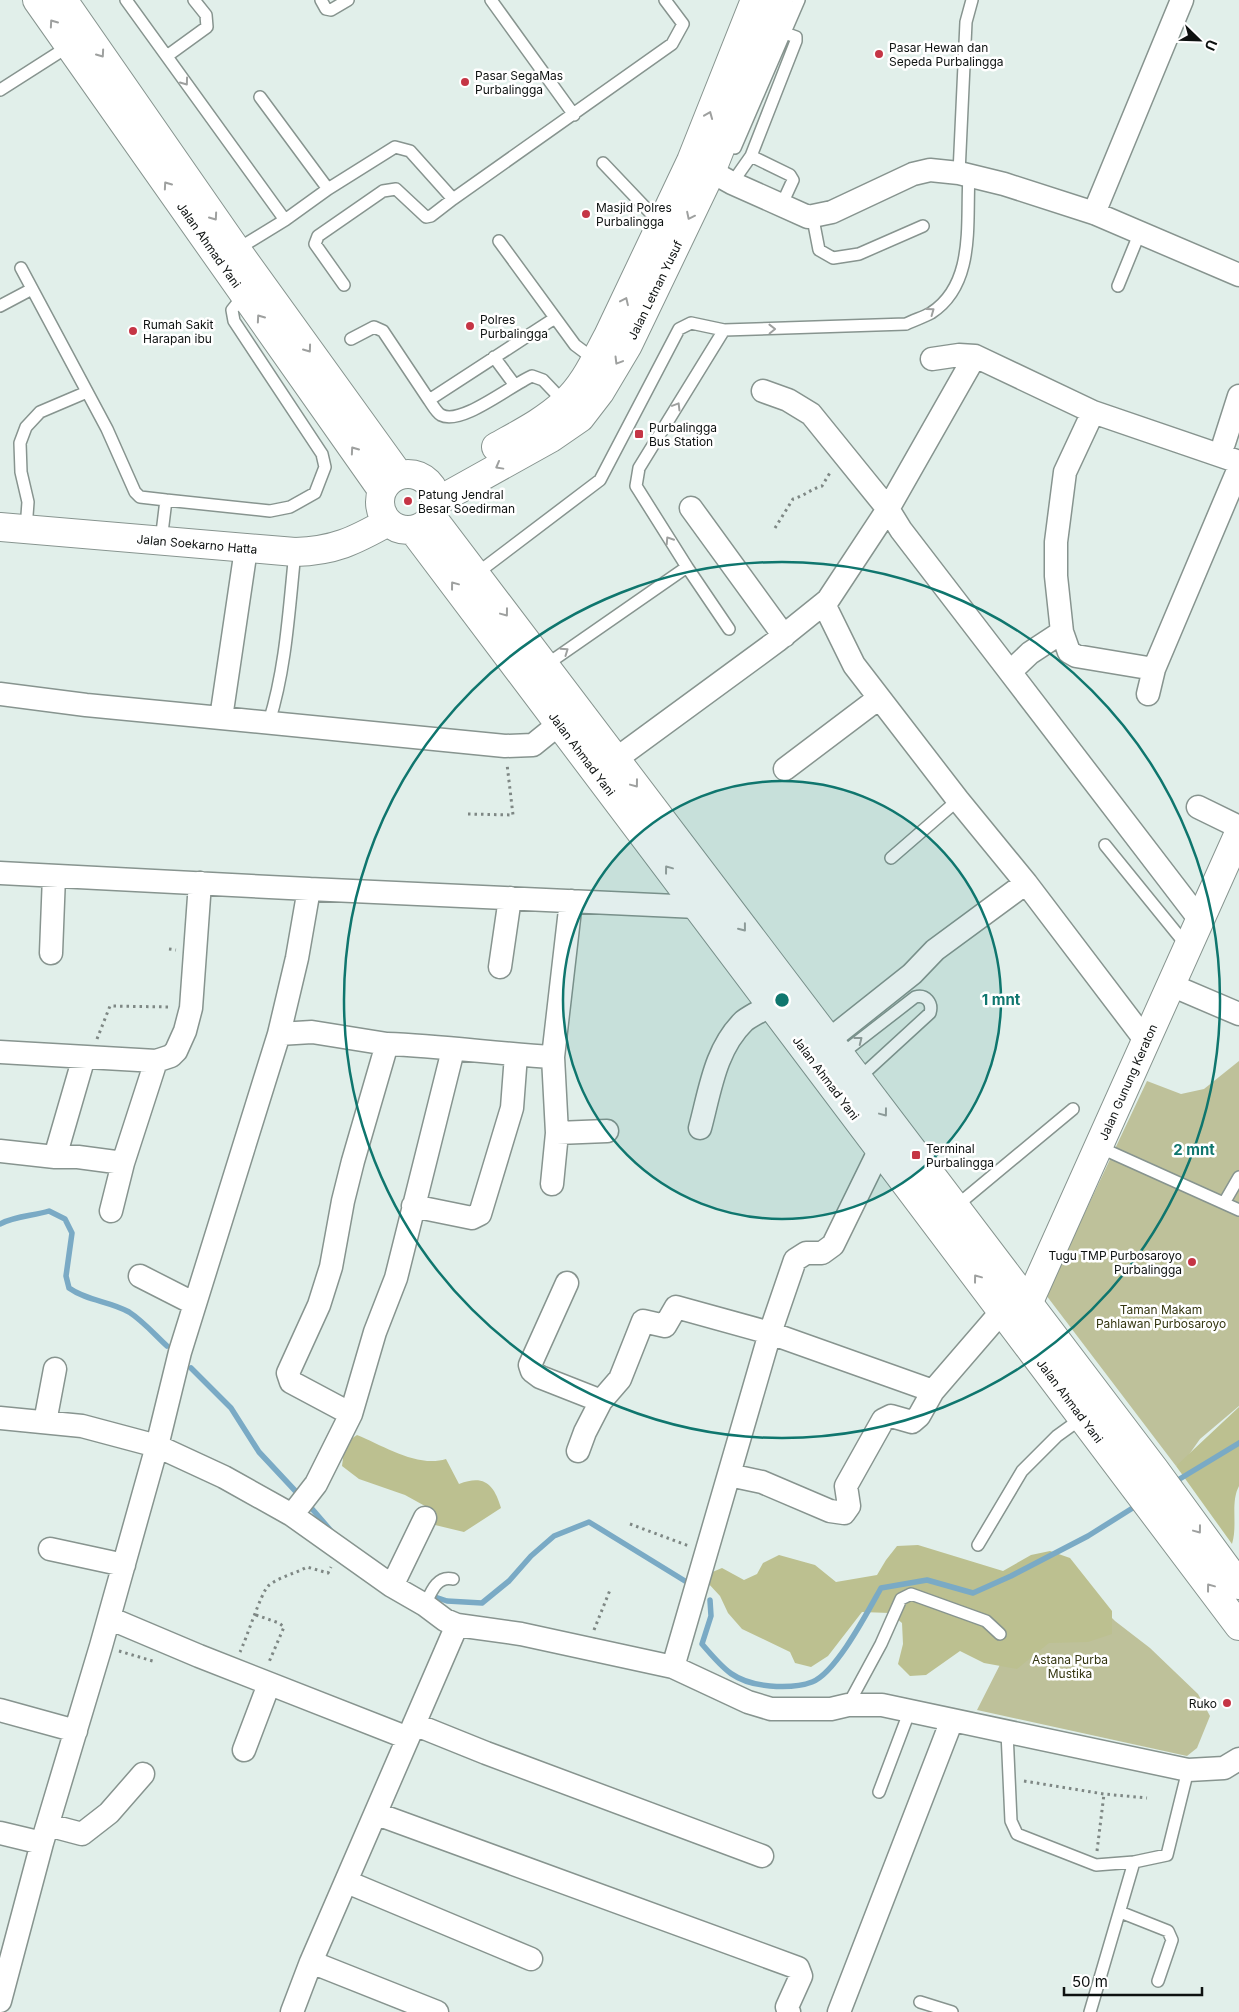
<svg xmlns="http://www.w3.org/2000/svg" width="1239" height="2012" font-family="Inter,sans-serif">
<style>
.green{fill:#bec19a}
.forest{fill:#bcc090}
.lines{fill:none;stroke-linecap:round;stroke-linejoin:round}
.stream{stroke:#7aaac5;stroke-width:5.5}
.service-casing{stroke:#87948f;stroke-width:14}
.minor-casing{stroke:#87948f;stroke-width:25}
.tertiary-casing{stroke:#87948f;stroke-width:30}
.primary-casing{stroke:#87948f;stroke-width:30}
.path{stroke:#7e8784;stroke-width:3;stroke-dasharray:2.5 4;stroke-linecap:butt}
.service{stroke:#fff;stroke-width:11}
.minor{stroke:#fff;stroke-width:22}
.tertiary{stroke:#fff;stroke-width:28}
.primary{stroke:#fff;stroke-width:28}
.oneway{stroke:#9ea09f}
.ring{fill:none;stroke:#0f766e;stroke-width:2.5}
.poi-dot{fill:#c53545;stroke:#fff;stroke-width:2}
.labels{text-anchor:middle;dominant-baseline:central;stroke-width:5;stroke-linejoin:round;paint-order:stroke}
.poi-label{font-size:12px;fill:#0d1110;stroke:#fff;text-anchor:start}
.street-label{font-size:12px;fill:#0d1110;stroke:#fff}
.park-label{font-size:12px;fill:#343610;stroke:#fff}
.centre{fill:#0f766e;stroke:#fff;stroke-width:2.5}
.ring-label{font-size:15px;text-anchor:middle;font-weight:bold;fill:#0f766e;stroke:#fff;stroke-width:5;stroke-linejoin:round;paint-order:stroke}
</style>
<rect width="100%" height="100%" fill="#e1efea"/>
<path class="green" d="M1239 1061V1406L1200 1439 1183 1463 1176 1466 1046 1295 1147 1081 1181 1094 1204 1089Z
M1048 1570 1080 1586 1115 1621 1150 1648 1198 1694 1210 1716 1197 1748 1187 1756 977 1710Z"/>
<path class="forest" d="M1239 1407V1486C1230 1503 1238 1525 1232 1544L1176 1466Z
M357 1435C384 1446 418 1468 446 1459L459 1484C485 1474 494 1485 501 1508L464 1532 435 1525 425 1506 405 1495 359 1479 342 1466 345 1443Z
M918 1545 1003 1571 1031 1555 1050 1551 1070 1558 1112 1611V1634L1088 1642 1049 1643 1017 1669 984 1663 960 1651 926 1675 910 1676 898 1664 903 1644 902 1623 890 1613 862 1612 828 1656 811 1667 795 1663 790 1652 742 1629 728 1613 720 1596 707 1582 710 1573 722 1568 744 1580 757 1574 763 1563 779 1555 815 1565 836 1582 877 1575 886 1560 897 1546Z"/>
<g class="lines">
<path class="stream" d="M0 1224C15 1216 33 1216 49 1211L65 1219 72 1233 66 1276 69 1288C87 1301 110 1301 129 1312 143 1321 155 1335 167 1346
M191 1368 231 1408 259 1452 301 1497
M1173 1483 1239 1443
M307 1503 332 1532
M429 1595 447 1601 482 1603 509 1581 531 1556 554 1536 589 1522 685 1581
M710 1600 711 1616 702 1644C724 1670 735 1683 770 1686 783 1687 799 1687 812 1682 836 1673 868 1611 881 1588L927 1580 973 1593 1011 1576 1088 1536 1139 1504"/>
<defs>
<path id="service" d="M126 0 285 220 236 250
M321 0 326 9 331 10 348 0
M491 0 574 115
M167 56 207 27 206 15 194 0
M0 90 69 46
M260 97 328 189
M735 148 799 0
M603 163 661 224
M959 173 966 22 972 0
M732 183 751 156
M781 206 793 180 790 175 751 156 796 41V37L785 33
M808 217 813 219 819 250 833 258 859 254 923 226
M285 220 328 189 395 147 410 151 453 199 672 44 683 24 665 0
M499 241 575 345 595 360
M21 268 107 429 135 492 140 497 166 500 161 541
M344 285 315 244 318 236 383 191 396 189 426 217 431 216 453 199
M1118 286 1140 232
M0 306 32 289
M351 339 374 327 383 331 429 400 555 318
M494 357 514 384
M429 400C432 404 436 412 441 415 461 426 511 385 532 376L543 380 564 402
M166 500 270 511 290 507 315 493 325 467 322 454 234 321 232 310 244 295
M26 529 28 502 21 472 20 443 26 427 40 412 87 392
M687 567 729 629
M476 574 600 480 679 329 691 323 724 330 906 324C914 320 924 317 931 313 976 284 966 222 969 176
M543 667 687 567 636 486 639 468 724 330
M269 722C286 668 289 609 295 552
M1105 845 1187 946
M891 858 958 800
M839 1056 915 997C926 994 933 1003 930 1013L858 1079
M1099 1147 1239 1210
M1224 1203 1239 1177
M955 1207 1073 1109
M978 1545 1022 1471 1057 1436 1082 1418
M425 1605C431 1592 437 1575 453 1579
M848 1705 881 1644 901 1599 911 1594 986 1621 1000 1634
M1007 1732 1011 1821 1017 1834 1096 1865 1134 1862
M879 1792 910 1710
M1120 1912 1168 1931 1172 1940 1158 1981
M920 2002 952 2012
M1090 2012 1134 1862 1167 1855 1188 1770"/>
<path id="minor" d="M696 163 732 183 808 217 832 212 913 174 930 170 959 173 1004 184 1094 213 1239 275
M1094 213 1182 0
M932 359 959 355 975 356 1093 412 1239 462
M763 391 788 400 811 414 888 509 975 356
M1224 443 1239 396
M691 508 784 636
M824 604 854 665 958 800 1026 883 1146 1041
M1062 632 1069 652 1076 656 1154 669
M1010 672 1200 920
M0 694 86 705 221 718 246 549
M1148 694 1154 669 1239 468
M221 718 505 746 533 745 559 724
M616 759 777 641 828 600 888 509 901 530 1010 672 1030 653 1062 632 1056 576V542L1065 472 1093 412
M785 769 879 698
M1198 807 1239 827
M0 873 309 889
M51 953 54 876
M500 967 510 898
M1171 985 1239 1014
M279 1034 312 1032 387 1044
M829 1040 912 974 935 950 1026 883
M0 1052 156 1061 171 1056 176 1051 185 1031 191 1008 200 883
M700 1128C710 1091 715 1049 744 1021 752 1015 763 1010 771 1005
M557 1133 607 1131
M0 1151 55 1157 84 1057
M55 1157H78L123 1163
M552 1184 557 1133 553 1057 571 901
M413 1206 472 1218 480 1214 512 1108 516 1055
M111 1211 123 1163 156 1061
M140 1276 195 1304
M567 1283 530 1365 532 1371 540 1377 601 1401 620 1379 643 1321 665 1326 676 1307 770 1333 933 1391 919 1416 912 1422 891 1416 883 1420 846 1486 849 1506 844 1513 830 1511 762 1482 729 1475
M933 1391 1002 1311
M351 1414 291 1382 288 1373 319 1305 331 1267 343 1201 353 1161 387 1044C443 1046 498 1054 553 1057
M0 1418 82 1426 157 1446 224 1477 292 1515 392 1586 425 1605 445 1620 457 1625 521 1634 673 1667 748 1702 771 1709H831L848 1705H882L1188 1770 1224 1768 1239 1759
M45 1422 55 1369
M578 1451 585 1432 601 1401
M292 1515 316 1484 351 1414 375 1332 396 1278 453 1050
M50 1549 124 1565
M392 1586 425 1518
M109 1618 199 1656 408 1738
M673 1667 770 1333 795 1260 806 1253H822L833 1245 880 1149
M0 1710 76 1731
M414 1724 486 1753 762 1856
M244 1750 269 1684
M377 1814 798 1968 801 1976 787 2007 789 2012
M48 1825 82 1834 109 1813 143 1774
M0 1833 42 1843
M347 1882 531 1959
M311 1962 437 2012
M0 2001 42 1843 101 1646 157 1446 180 1352 279 1034 297 958 309 889 697 907 710 903
M292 2012 311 1962 457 1625
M839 2012 952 1720"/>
<path id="tertiary" d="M496 447C519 434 545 421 564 403 584 386 596 358 608 336L691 161 755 0
M436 502 551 438 580 418 600 392 628 345 711 172 779 0
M1019 1324 1239 833"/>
<path id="primary" d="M37 0 382 490
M63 0 236 249 399 475
M380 502a28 28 0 1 1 56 0a28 28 0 1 1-56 0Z
M432 517 1155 1470 1239 1585
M0 527 295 552C334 551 354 541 388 522
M413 530 1239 1626"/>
</defs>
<use href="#service" class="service-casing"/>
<use href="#minor" class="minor-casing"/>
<use href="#tertiary" class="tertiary-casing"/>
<use href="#primary" class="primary-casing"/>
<path class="path" d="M775 528 793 499C804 496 811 489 822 486L831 471
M468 814 513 815 507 764
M169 949 176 950
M97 1039 110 1006 170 1007
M630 1524 689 1546
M256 1615 279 1623 284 1627 269 1662
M594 1630 610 1590
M119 1651 156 1662
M240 1652C246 1640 261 1593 268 1586 279 1577 294 1574 307 1567L328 1573 331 1567
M1024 1781 1104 1794 1147 1798
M1097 1851 1104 1794"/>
<use href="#service" class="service"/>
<use href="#minor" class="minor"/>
<use href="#tertiary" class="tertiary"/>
<use href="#primary" class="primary"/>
</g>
<defs><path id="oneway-chevron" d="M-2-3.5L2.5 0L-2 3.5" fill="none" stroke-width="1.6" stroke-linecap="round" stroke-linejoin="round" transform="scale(1.25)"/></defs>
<g class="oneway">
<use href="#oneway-chevron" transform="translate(53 23) rotate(-125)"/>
<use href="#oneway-chevron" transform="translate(101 54) rotate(55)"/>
<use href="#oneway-chevron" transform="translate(185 82) rotate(54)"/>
<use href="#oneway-chevron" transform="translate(709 115) rotate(-68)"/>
<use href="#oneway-chevron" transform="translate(167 185) rotate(-125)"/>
<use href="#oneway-chevron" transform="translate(690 216) rotate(116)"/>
<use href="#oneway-chevron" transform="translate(214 217) rotate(55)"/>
<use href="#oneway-chevron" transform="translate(625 301) rotate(-65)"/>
<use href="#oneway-chevron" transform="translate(931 311) rotate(-36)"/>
<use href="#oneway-chevron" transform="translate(260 318) rotate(-125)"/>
<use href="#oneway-chevron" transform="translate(772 329) rotate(-1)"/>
<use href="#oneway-chevron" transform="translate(308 349) rotate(54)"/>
<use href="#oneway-chevron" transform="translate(618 361) rotate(121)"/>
<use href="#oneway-chevron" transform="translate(677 406) rotate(-59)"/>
<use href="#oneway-chevron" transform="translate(354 450) rotate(-125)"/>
<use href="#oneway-chevron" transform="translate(499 466) rotate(151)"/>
<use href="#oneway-chevron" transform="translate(669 540) rotate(-123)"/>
<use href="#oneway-chevron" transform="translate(454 585) rotate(-127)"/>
<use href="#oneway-chevron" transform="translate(505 613) rotate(53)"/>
<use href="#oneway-chevron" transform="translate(565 651) rotate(-35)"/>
<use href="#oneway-chevron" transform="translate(635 784) rotate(53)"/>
<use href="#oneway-chevron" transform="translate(668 869) rotate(-127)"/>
<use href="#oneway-chevron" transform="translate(743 928) rotate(52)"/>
<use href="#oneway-chevron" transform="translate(859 1040) rotate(-38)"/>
<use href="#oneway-chevron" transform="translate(884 1113) rotate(53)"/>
<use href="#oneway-chevron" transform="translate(977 1278) rotate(-127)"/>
<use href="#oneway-chevron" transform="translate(1198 1530) rotate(53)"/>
<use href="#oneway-chevron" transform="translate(1210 1587) rotate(-127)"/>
</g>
<circle cx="782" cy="1000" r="219" fill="#0f766e" fill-opacity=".12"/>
<g class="ring">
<circle cx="782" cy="1000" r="219"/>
<circle cx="782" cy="1000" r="438"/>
</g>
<g class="poi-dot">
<circle cx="879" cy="54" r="5"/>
<circle cx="465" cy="82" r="5"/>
<circle cx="586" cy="214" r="5"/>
<circle cx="470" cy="326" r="5"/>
<circle cx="133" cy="331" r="5"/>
<rect x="634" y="429" width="10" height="10" rx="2.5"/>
<circle cx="408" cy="501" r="5"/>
<rect x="911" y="1150" width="10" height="10" rx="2.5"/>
<circle cx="1192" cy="1262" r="5"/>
<circle cx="1227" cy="1703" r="5"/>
</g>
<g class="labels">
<g class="poi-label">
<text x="889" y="47">Pasar Hewan dan<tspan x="889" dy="14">Sepeda Purbalingga</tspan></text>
<text x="475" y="75">Pasar SegaMas<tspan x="475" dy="14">Purbalingga</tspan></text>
<text x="596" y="207">Masjid Polres<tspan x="596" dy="14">Purbalingga</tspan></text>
<text x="480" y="319">Polres<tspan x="480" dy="14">Purbalingga</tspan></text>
<text x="143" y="324">Rumah Sakit<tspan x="143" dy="14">Harapan ibu</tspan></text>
<text x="649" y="427">Purbalingga<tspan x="649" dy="14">Bus Station</tspan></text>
<text x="418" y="494">Patung Jendral<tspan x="418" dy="14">Besar Soedirman</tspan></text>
<text x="926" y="1148">Terminal<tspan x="926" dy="14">Purbalingga</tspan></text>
<text x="1182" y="1255" text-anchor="end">Tugu TMP Purbosaroyo<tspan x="1182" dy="14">Purbalingga</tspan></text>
<text x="1217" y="1703" text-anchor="end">Ruko</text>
</g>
<g class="street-label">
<text transform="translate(209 245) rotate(55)">Jalan Ahmad Yani</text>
<text transform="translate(655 290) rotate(-64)">Jalan Letnan Yusuf</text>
<text transform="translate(197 544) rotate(5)">Jalan Soekarno Hatta</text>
<text transform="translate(582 754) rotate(53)">Jalan Ahmad Yani</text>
<text transform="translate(826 1078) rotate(53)">Jalan Ahmad Yani</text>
<text transform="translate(1128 1082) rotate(-66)">Jalan Gunung Keraton</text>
<text transform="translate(1070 1401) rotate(53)">Jalan Ahmad Yani</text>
</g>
<g class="park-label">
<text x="1161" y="1309">Taman Makam<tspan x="1161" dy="14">Pahlawan Purbosaroyo</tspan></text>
<text x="1070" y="1659">Astana Purba<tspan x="1070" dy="14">Mustika</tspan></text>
</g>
</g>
<circle cx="782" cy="1000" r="8" class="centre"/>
<g class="ring-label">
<text x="1001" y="1005">1 mnt</text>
<text x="1194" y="1155">2 mnt</text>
</g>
<g transform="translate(1199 40) rotate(113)" stroke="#ffffff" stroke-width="4" paint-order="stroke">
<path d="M0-4L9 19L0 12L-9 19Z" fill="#0d1110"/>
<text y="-8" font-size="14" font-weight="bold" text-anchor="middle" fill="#0d1110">U</text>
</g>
<path d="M1064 1987v8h138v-8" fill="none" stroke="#0d1110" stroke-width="2.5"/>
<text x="1072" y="1987" font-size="15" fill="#0d1110" stroke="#ffffff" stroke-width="4" paint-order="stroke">50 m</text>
</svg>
